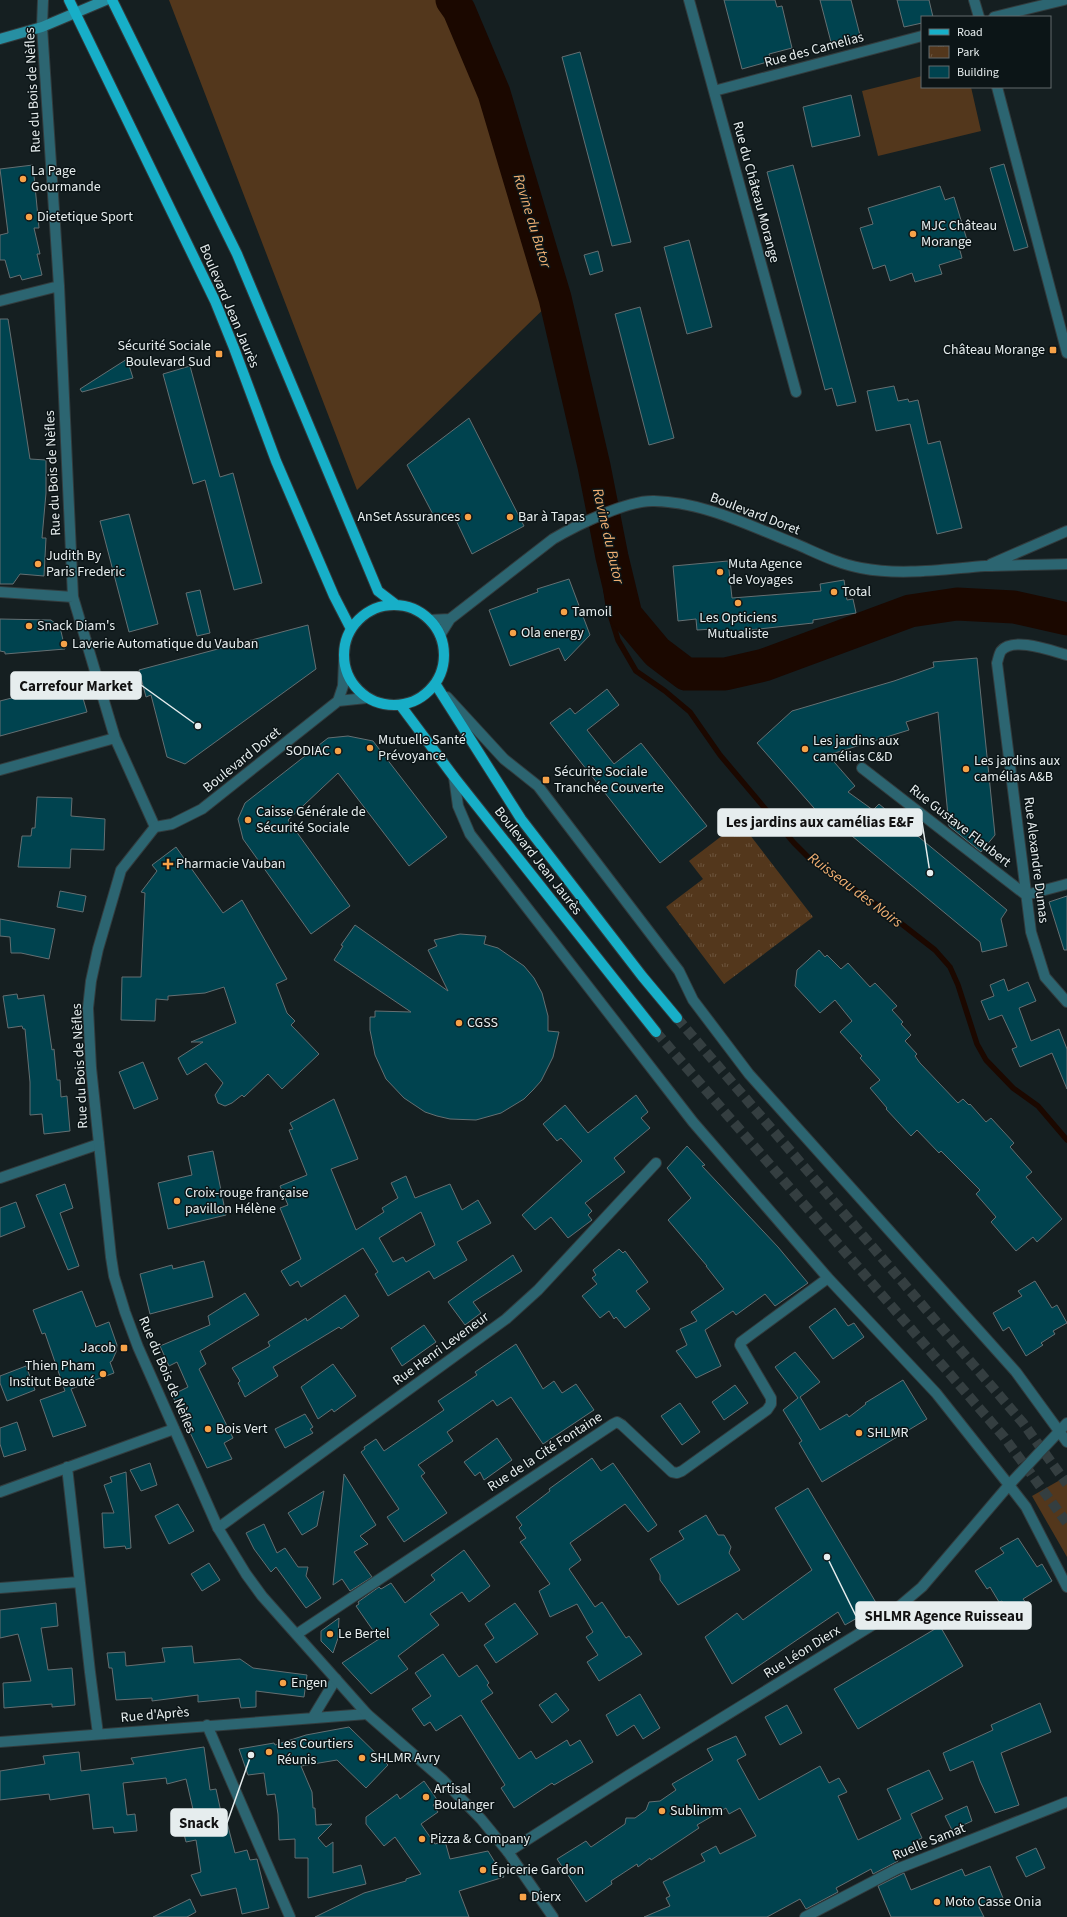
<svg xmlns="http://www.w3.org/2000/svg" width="1067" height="1917" font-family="'Source Sans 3',sans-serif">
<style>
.green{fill:#53371c}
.park{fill:url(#park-tufts)}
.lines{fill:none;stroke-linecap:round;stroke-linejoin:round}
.stream{stroke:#1b0800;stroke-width:5.5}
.river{stroke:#1b0800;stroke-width:33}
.building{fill:#00434f;stroke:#646f72;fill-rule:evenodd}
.primary-tunnel{stroke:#343e40;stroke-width:10;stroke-dasharray:10 5;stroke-linecap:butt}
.minor-casing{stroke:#323c3e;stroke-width:12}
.tertiary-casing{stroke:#323c3e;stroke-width:12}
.secondary-casing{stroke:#323c3e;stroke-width:12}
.primary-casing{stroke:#323c3e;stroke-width:12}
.minor{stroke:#2c6571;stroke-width:10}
.tertiary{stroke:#2c6571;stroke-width:10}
.secondary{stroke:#278fa2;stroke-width:10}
.primary{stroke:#17afc8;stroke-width:10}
.poi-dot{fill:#f7a248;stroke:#0c1517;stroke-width:1.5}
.labels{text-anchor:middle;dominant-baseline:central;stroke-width:3;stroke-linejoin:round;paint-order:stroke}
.street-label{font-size:14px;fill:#e6edee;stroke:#0c1517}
.poi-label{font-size:14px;fill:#e6edee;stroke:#0c1517;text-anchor:start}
.water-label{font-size:15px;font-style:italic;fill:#f1b073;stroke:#0c1517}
.leader{fill:none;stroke:#e6edee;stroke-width:1.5}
.callout-dot{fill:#e6edee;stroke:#0c1517;stroke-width:1.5}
.callout{fill:#e6edee;stroke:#e6edee;stroke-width:1.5}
.callout-label{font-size:15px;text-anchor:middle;font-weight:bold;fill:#111}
</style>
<defs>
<pattern id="park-tufts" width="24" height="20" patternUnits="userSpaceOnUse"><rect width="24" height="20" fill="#53371c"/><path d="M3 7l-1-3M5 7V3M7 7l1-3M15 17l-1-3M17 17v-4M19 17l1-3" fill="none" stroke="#6c543d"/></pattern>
</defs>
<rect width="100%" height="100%" fill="#151f21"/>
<path class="green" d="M169 0H452L459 10 494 93 555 298 357 490Z
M922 76V87H971L981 131 878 156 862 91Z
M1067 1476V1557L1032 1496Z"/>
<path class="park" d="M740 822 813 917 724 984 666 907 703 879 689 861Z"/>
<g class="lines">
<path class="stream" d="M612 557 606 591 609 611 618 640 636 671 665 691 690 712 720 755 794 843 809 858 880 907 935 950 950 967 958 985 977 1044 986 1060 1013 1088 1038 1106 1067 1140"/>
<path class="river" d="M452 0 459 10 494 93 555 298 594 466 612 557 626 615 657 652 686 674H725L764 665 910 611 957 604 1014 607 1067 619"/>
</g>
<path class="building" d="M724 0H775L777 7 782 6 792 48 769 54 771 61 742 69Z
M820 0H851L861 39 832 46Z
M897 0H929L933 17H922V23L904 27Z
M580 52 631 242 612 246 562 57Z
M851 95 860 136 812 147 803 107Z
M1004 164 1028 247 1014 251 990 168Z
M33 165 39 228H34L40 254H37L42 275 22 280 20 275 10 278 5 260H0V235L8 233 0 169Z
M793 165 856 402 837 406 832 388 825 390 767 172Z
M940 186 945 200 954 197 967 240 958 243 962 258 939 265 942 274 915 282 912 273 890 281 885 265 873 269 860 228 873 224 868 208Z
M689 240 712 327 687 334 664 247Z
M598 251 603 271 590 275 584 255Z
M640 307 674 438 649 445 615 314Z
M0 319H8L30 459 46 460V493L42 538H46L44 576 20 574 13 584H0Z
M127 359 133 378 82 392 80 389Z
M190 366 220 477 233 473 262 583 234 590 205 480 193 484 163 374Z
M894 386 898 401 908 399 909 402 918 400 928 444 940 441 962 528 937 534 910 424 876 431 867 391Z
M469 418 524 526 472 554 453 514 437 522 407 465Z
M129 514 158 624 129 632 100 521Z
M728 561 732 598 821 591 820 584 844 580 847 600 853 599 856 613 813 620V623L714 634 713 629 697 630 696 619 678 621 673 566Z
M569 579 590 635 565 661 559 648 510 666 489 610 538 592 537 589Z
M200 590 210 633 197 636 186 593Z
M0 619 51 620 60 627 65 649 5 654V652L0 651Z
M308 625 316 669 185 764 167 757 151 695 146 697 139 670Z
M977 658 995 835 981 852 949 826 938 712 906 722 909 730 828 755 855 786 848 792 873 810 879 804 1007 910 1001 919 1007 946 982 952 980 942 852 836 825 812 821 816 757 743 792 711 894 681 934 667 933 662Z
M78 681 87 712 0 736V701Z
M607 689 619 705 587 730 614 764 641 743 707 826 660 863 550 723 570 708 575 714Z
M348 736 373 741 447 837 409 866 338 773 288 820 350 906 311 934 243 839 238 819 245 803 328 738Z
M37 797 72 798 71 816 105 819 104 850 71 849 70 868 18 867 22 836H31L32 828H35Z
M176 847 223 913 242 900 287 979 276 984 287 1013 295 1021 291 1025 319 1054 282 1089 268 1074 244 1097 242 1095 232 1103 225 1106 218 1103 215 1095 223 1083 206 1063 187 1075 182 1066 178 1058 203 1042H191L236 1023 224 987 205 993 168 996V1000L156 999 155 1021 121 1020 122 977H141L145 893 141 892 157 871 152 865Z
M60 891 86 896 83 912 57 907Z
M1067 896V950H1064L1049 902Z
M0 919 55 929 49 959 21 953H11L10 937 0 936Z
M355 925 448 991 428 950 437 946 434 940 460 934 486 936 484 944 498 948 524 966 534 978 542 993 548 1016V1031L559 1032 553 1057 541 1081 533 1090 524 1099 501 1113 476 1120 450 1119 437 1116 425 1112 404 1098 386 1079 375 1055 370 1030V1017H375V1011L411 1012 334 960 343 946 341 945Z
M819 950 825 957 827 955 841 969 848 963 870 987 875 983 897 1006 892 1010 903 1022 901 1024 911 1035 905 1041 917 1054 915 1056 920 1063 958 1103 963 1099 969 1105 970 1104 986 1122 991 1118 1014 1143 1010 1147 1032 1172 1026 1177 1062 1219 1037 1242 1033 1237 1016 1251 991 1222 996 1217 976 1194 980 1190 941 1151 939 1153 917 1130 911 1136 886 1109 887 1108 870 1088 880 1080 860 1058 862 1056 840 1032 852 1021 835 1000 820 1013 795 986 797 970Z
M1004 979 1008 991 1028 982 1036 1001 1019 1008 1031 1041 1059 1029 1067 1049V1089L1052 1053 1020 1067 1012 1049 1017 1047 1002 1015 989 1020 981 1001 994 996 990 985Z
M17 994 18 999 44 995 52 1050 54 1049 57 1080H60L61 1097 67 1096 70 1131 44 1134 42 1114 30 1115V1082L25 1029H23L22 1026 8 1028 3 996Z
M143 1062 158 1099 134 1109 119 1072Z
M636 1095 648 1112 641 1118 650 1128 614 1158 625 1172 585 1203 592 1211 588 1215 592 1220 568 1238 551 1217 535 1230 522 1215 582 1161 561 1138 557 1141 543 1124 565 1105 588 1133Z
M334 1099 358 1159 331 1169 356 1230 384 1212 382 1208 398 1198 391 1183 406 1176 415 1198 450 1184 462 1210 478 1200 491 1223 457 1242 467 1260 434 1279 429 1271 388 1296 375 1274 378 1272 363 1248 301 1287 298 1281 290 1286 281 1271 301 1259 280 1208 288 1205 280 1186 307 1175 289 1130 293 1129 290 1123ZM421 1212 435 1245 406 1262 403 1257 393 1262 379 1238Z
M687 1146 705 1165 702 1166 778 1247 808 1283 775 1306 765 1294 736 1315 733 1311 705 1330 721 1366 696 1378 676 1351 687 1345 680 1329 697 1321 691 1312 724 1289 706 1266H707L668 1220 691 1198 667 1168Z
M213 1151 226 1215 168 1229 158 1183 192 1175 188 1156Z
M65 1184 73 1208 60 1213 79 1266 68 1270 36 1195Z
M16 1202 25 1227 0 1237V1208Z
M619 1249 623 1253 625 1251 648 1282 636 1291 650 1309 625 1328 616 1317 614 1319 609 1311 600 1318 582 1296 597 1284 592 1278 596 1275 593 1270Z
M513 1255 522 1271 473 1302 481 1313 465 1325 448 1302Z
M204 1261 213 1297 150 1314 140 1274 172 1265 173 1269Z
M1035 1281 1052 1308 1057 1305 1067 1323 1053 1331 1055 1334 1041 1343 1043 1345 1026 1356 1009 1327 1003 1331 993 1313 1022 1296 1018 1291Z
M82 1291 96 1327 109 1322 117 1345 116 1352 112 1361 110 1362 114 1373 71 1389 86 1426 53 1437 40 1400 65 1391 45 1333 42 1334 33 1310Z
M245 1293 259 1315 200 1351 206 1364 199 1369 233 1438 224 1443 232 1459 207 1468 172 1395 188 1387 177 1362 169 1366 160 1346 210 1325 208 1316Z
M345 1295 359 1316 341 1329 339 1327 273 1367 278 1376 245 1397 238 1383 240 1381 232 1368 270 1346 268 1342 306 1318 307 1321Z
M835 1308 848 1326 854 1323 864 1337 833 1359 809 1327Z
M424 1325 436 1342 402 1366 391 1348Z
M516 1344 543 1389 554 1381 562 1393 576 1384 594 1410 543 1444 511 1397 497 1406 493 1400 447 1432 453 1441 418 1465 425 1473 421 1476 447 1513 404 1542 387 1517 399 1509 361 1452 365 1449 364 1447 376 1439 384 1451 444 1410 438 1401 477 1375 475 1372Z
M795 1352 820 1382 800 1397 820 1430 847 1414 849 1417 866 1404 865 1403 903 1380 927 1419 822 1482 799 1443 802 1441 783 1410 798 1398 775 1367Z
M333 1364 356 1396 334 1412 332 1409 318 1419 301 1387Z
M26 1366 35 1390 7 1401 0 1383V1376Z
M735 1385 748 1403 724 1420 712 1402Z
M680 1403 700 1432 682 1445 661 1416Z
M305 1414 313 1427 310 1429 313 1433 285 1448 275 1429Z
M17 1422 26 1450 4 1457 0 1444V1428Z
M497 1438 512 1460 484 1480 480 1472 475 1476 464 1462Z
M592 1458 601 1471 613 1463 657 1525 648 1532 625 1504 570 1543 581 1560 569 1569 595 1607 602 1602 626 1638 629 1636 642 1654 599 1681 587 1662 598 1655 586 1637 593 1632 577 1604 550 1617 539 1591 550 1584 520 1542 526 1538 519 1528 522 1525 516 1517 550 1491 549 1489Z
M150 1463 157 1485 141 1491 130 1470Z
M126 1472 131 1548 126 1549 125 1546 104 1548 102 1513H114L104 1485 112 1482 110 1477Z
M344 1474 376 1525 360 1536 368 1544 354 1552 372 1577 350 1591 342 1579 333 1585Z
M808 1488 878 1606 845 1625 838 1612 732 1684 705 1637 737 1613 743 1620 812 1570 775 1508Z
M324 1491 317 1526 302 1535 288 1513Z
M178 1504 194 1531 169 1544 155 1516Z
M706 1515 718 1535H724L731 1547 729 1553 740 1570 678 1605 660 1580V1575L650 1559 684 1539 679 1531Z
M264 1524 277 1553 285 1548 298 1567H308L306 1576 321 1598 306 1608 276 1567 271 1572 254 1549 246 1533Z
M1018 1538 1037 1567 1042 1564 1052 1581 1023 1599 1027 1604 1010 1614 1002 1601 999 1602 990 1587 987 1589 975 1571 1004 1553 1000 1548Z
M464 1550 490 1586 469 1602 462 1592 430 1614 439 1625 398 1656 408 1669 371 1694 342 1663 379 1639 356 1606 359 1604 358 1602 379 1587 381 1589 391 1583 405 1603 435 1580 431 1575Z
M209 1563 220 1580 202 1591 191 1574Z
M56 1603 58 1626 41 1628 48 1670 72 1668 75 1705 52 1707V1704L4 1708 3 1683 31 1681 18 1634 0 1638V1610Z
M515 1603 538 1634 496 1663 484 1645 494 1638 485 1624Z
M339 1618 338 1638 333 1653 321 1641V1631Z
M940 1626 963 1666 858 1729 834 1689Z
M192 1646 194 1663 240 1659 253 1668 307 1675 304 1697 256 1691V1707L241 1708 239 1698 198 1702V1695L152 1701V1698L116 1700 112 1668H109L107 1653 125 1652 126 1666 165 1662 162 1648Z
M443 1654 459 1677 477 1665 489 1683 487 1685 493 1693 481 1701 519 1759 531 1751 536 1759 567 1740 570 1746 580 1740 593 1762 554 1785 552 1783 514 1808 501 1788 505 1785 461 1715 436 1731 430 1722 424 1726 412 1709 431 1696 415 1673Z
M556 1693 569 1710 552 1723 539 1705Z
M640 1694 660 1728 643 1739 634 1725 617 1736 606 1715Z
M1040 1703 1051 1732 1001 1753 1019 1805 995 1813 980 1781 973 1761 950 1771 943 1753 993 1730 991 1725Z
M787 1705 802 1733 780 1745 765 1717Z
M349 1727 388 1765 366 1788 337 1760 301 1766 312 1792 313 1808H315L316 1825 332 1824 318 1838 326 1847 333 1842V1873L361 1865 366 1884 308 1898V1858H295V1839L279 1840 278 1814 275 1794 267 1795 264 1773 248 1775 239 1749 274 1743 275 1745 306 1735Z
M736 1736 746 1755 737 1760 759 1800 820 1766 829 1783 839 1778 847 1792 838 1796 858 1840 901 1819 887 1789 929 1770 943 1799 911 1814 922 1838 913 1842 917 1849 897 1858 898 1861 873 1874 871 1869 836 1888 838 1892 806 1909 800 1899 767 1917H644L670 1906 666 1898 670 1896 663 1882 705 1861 701 1854 716 1846 720 1854 756 1836 740 1808 729 1814 726 1808 697 1825 699 1828 651 1860 650 1858 638 1867 637 1864 611 1881 612 1884 586 1902 557 1859 586 1841 591 1847 625 1824 626 1818H635L646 1810 649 1802 660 1801 676 1790 672 1784 713 1760 707 1749Z
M204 1747 210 1790 216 1789 221 1812 224 1811 235 1853 247 1850 250 1860 257 1859 269 1908 242 1914 236 1888 201 1896 191 1875 201 1872 196 1840 186 1842 181 1822 195 1818 186 1779 167 1784 166 1778 123 1783 127 1815 135 1814 137 1831 114 1833 113 1827 93 1829 89 1794 50 1800 49 1794 0 1800V1771L45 1764 43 1756 79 1752 81 1771 134 1764 131 1758Z
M424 1781 438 1801 433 1805 438 1812 421 1824 435 1844 445 1841 450 1859 488 1851 504 1877 459 1891 469 1917H315L364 1893 406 1881V1879L421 1874 395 1837 384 1846 366 1824V1817L397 1794 400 1799Z
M967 1806 972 1821 952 1830 945 1816Z
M1036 1848 1045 1868 1026 1877 1016 1857Z
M990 1866 1003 1898 979 1907 984 1917H891L878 1886 904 1873 911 1890 962 1869 965 1876Z
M190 1899 196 1912 187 1917H153Z"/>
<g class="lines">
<path class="primary-tunnel" d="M677 1018 1023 1423 1067 1484
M656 1032 1004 1437 1067 1523"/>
<defs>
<path id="minor" d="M43 0 42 27 59 286 73 597 115 738 155 827
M689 0 796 392
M714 91 922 36
M0 301 59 286
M0 592 73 597
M1067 655C1052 651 1013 636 1001 651 999 654 998 660 997 663L1031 932 1045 977 1067 1002
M447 697 504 759 538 786 679 971 693 1000 749 1074 1016 1372 1067 1442
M862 768 1026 895
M0 770 115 738
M454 777 458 806 470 834 693 1122 828 1278 936 1393 1009 1485 1026 1507 1067 1587
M1026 895 1067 884
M0 1178 99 1144
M67 1467 90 1672 98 1734
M0 1492 174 1429
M218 1528 506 1319 538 1290 656 1163
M0 1588 79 1582
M297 1634 613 1424 617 1422 622 1425 672 1472 677 1473 682 1471 767 1410 771 1404V1398L740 1345 741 1342 828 1278
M313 1717 336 1679
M207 1725 290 1917
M0 1742 367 1714
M508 1852 629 1775 889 1615 922 1587 1009 1485 1067 1423
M805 1917 897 1869 1067 1802"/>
<path id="tertiary" d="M974 0 979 17
M994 17 1064 0
M997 87 1067 353
M991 564 1067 531
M430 620 450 619
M440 635 450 619 553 539C577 525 627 500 654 501 704 502 750 526 796 544 817 553 838 564 861 568 902 576 945 569 985 566 1012 565 1040 565 1067 564
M366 698 338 701 202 809 172 824 155 827 121 870 98 949 91 981 88 1008 91 1068 111 1257 114 1276 125 1312 138 1347 218 1528 246 1574 262 1596 367 1714 442 1779 481 1819 508 1852 553 1917
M338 701 343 686 344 661"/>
<path id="secondary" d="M0 39 42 27 106 0"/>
<path id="primary" d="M69 0 215 301 234 348 276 461 334 596 351 629
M112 0 237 254 378 591 395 604
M344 655a50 50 0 1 1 100 0a50 50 0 1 1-100 0Z
M436 685 521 819 642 976 677 1018
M401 706 454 777 656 1032"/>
</defs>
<use href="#minor" class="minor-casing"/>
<use href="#tertiary" class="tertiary-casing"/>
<use href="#secondary" class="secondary-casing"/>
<use href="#primary" class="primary-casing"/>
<use href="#minor" class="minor"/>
<use href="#tertiary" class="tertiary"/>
<use href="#secondary" class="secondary"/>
<use href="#primary" class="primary"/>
</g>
<g class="poi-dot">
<circle cx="23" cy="179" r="4"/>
<circle cx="29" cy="217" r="4"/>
<circle cx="913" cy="234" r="4"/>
<rect x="1049" y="346" width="8" height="8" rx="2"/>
<rect x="215" y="350" width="8" height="8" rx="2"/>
<circle cx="468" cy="517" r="4"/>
<circle cx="510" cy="517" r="4"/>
<circle cx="38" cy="564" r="4"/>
<circle cx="720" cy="572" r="4"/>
<circle cx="834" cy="592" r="4"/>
<circle cx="738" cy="603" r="4"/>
<circle cx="564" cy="612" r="4"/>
<circle cx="29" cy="626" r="4"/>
<circle cx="513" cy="633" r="4"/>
<circle cx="64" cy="644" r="4"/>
<circle cx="370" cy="748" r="4"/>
<circle cx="805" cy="749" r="4"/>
<circle cx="338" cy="751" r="4"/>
<circle cx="966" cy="769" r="4"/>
<rect x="542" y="776" width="8" height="8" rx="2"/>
<circle cx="248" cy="820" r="4"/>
<path d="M166 858h4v4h4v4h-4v4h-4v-4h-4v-4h4z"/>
<circle cx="459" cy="1023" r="4"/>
<circle cx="177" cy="1201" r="4"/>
<rect x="120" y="1344" width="8" height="8" rx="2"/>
<circle cx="103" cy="1374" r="4"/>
<circle cx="208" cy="1429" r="4"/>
<circle cx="859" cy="1433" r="4"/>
<circle cx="330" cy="1634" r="4"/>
<circle cx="283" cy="1683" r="4"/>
<circle cx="269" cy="1752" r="4"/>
<circle cx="362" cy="1758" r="4"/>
<circle cx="426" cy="1797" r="4"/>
<circle cx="662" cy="1811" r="4"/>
<circle cx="422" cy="1839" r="4"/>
<circle cx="483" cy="1870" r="4"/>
<rect x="519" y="1893" width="8" height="8" rx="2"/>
<circle cx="937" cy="1902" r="4"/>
</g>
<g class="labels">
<g class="street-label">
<text transform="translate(814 50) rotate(-15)">Rue des Camelias</text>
<text transform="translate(33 90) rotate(-93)">Rue du Bois de Nèfles</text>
<text transform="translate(756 192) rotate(75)">Rue du Château Morange</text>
<text transform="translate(229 306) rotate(67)">Boulevard Jean Jaurès</text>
<text transform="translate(53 473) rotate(-93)">Rue du Bois de Nèfles</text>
<text transform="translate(755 514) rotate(21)">Boulevard Doret</text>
<text transform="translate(242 760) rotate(-39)">Boulevard Doret</text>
<text transform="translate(960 826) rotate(38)">Rue Gustave Flaubert</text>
<text transform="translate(1036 860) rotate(83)">Rue Alexandre Dumas</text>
<text transform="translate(538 861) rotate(52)">Boulevard Jean Jaurès</text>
<text transform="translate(80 1066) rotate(-93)">Rue du Bois de Nèfles</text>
<text transform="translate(441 1349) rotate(-36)">Rue Henri Leveneur</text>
<text transform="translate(167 1375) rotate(67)">Rue du Bois de Nèfles</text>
<text transform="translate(545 1452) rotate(-33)">Rue de la Cité Fontaine</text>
<text transform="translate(802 1652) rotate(-32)">Rue Léon Dierx</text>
<text transform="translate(155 1715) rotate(-5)">Rue d'Après</text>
<text transform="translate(929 1842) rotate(-22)">Ruelle Samat</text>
</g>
<g class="poi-label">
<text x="31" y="171">La Page<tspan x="31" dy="16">Gourmande</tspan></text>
<text x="37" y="217">Dietetique Sport</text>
<text x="921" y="226">MJC Château<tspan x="921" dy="16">Morange</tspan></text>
<text x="211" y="346" text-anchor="end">Sécurité Sociale<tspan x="211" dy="16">Boulevard Sud</tspan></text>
<text x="1045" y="350" text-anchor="end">Château Morange</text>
<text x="460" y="517" text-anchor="end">AnSet Assurances</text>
<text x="518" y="517">Bar à Tapas</text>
<text x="46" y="556">Judith By<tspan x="46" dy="16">Paris Frederic</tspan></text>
<text x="728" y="564">Muta Agence<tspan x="728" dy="16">de Voyages</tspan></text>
<text x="842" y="592">Total</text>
<text x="572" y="612">Tamoil</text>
<text x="738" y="618" text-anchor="middle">Les Opticiens<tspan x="738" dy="16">Mutualiste</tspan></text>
<text x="37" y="626">Snack Diam's</text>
<text x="521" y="633">Ola energy</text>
<text x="72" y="644">Laverie Automatique du Vauban</text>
<text x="378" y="740">Mutuelle Santé<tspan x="378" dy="16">Prévoyance</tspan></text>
<text x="813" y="741">Les jardins aux<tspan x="813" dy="16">camélias C&amp;D</tspan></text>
<text x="330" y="751" text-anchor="end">SODIAC</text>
<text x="974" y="761">Les jardins aux<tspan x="974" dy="16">camélias A&amp;B</tspan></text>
<text x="554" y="772">Sécurite Sociale<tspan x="554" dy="16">Tranchée Couverte</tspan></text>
<text x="256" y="812">Caisse Générale de<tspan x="256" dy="16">Sécurité Sociale</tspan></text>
<text x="176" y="864">Pharmacie Vauban</text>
<text x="467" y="1023">CGSS</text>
<text x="185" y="1193">Croix-rouge française<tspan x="185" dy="16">pavillon Hélène</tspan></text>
<text x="116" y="1348" text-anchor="end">Jacob</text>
<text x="95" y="1366" text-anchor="end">Thien Pham<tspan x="95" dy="16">Institut Beauté</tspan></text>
<text x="216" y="1429">Bois Vert</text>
<text x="867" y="1433">SHLMR</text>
<text x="338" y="1634">Le Bertel</text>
<text x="291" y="1683">Engen</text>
<text x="277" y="1744">Les Courtiers<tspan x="277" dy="16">Réunis</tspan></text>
<text x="370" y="1758">SHLMR Avry</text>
<text x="434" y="1789">Artisal<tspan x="434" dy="16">Boulanger</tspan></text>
<text x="670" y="1811">Sublimm</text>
<text x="430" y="1839">Pizza &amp; Company</text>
<text x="491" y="1870">Épicerie Gardon</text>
<text x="531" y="1897">Dierx</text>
<text x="945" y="1902">Moto Casse Onia</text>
</g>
<g class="water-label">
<text transform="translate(532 221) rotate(73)">Ravine du Butor</text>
<text transform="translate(608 536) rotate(77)">Ravine du Butor</text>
<text transform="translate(855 890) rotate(37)">Ruisseau des Noirs</text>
</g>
</g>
<path class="leader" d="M198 726L141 685M930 873L922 822M827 1557L856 1616M251 1755L227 1823"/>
<g class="callout-dot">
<circle cx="198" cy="726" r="4"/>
<circle cx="930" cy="873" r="4"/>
<circle cx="827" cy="1557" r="4"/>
<circle cx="251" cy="1755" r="4"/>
</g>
<g class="callout">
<rect x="11" y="672" width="130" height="27" rx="4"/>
<rect x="718" y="809" width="204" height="27" rx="4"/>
<rect x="856" y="1602" width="175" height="27" rx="4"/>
<rect x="171" y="1809" width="56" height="27" rx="4"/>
</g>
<g class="callout-label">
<text x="76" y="691">Carrefour Market</text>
<text x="820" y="827">Les jardins aux camélias E&amp;F</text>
<text x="944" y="1621">SHLMR Agence Ruisseau</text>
<text x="199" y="1828">Snack</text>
</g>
<rect x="921" y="16" width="130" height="72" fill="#0c1517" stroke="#636b6d"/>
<rect x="929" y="29" width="20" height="6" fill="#17afc8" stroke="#636b6d"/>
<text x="957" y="36" font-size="12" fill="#e6edee">Road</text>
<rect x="929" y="46" width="20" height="12" fill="url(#park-tufts)" stroke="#636b6d"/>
<text x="957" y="56" font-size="12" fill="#e6edee">Park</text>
<rect x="929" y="66" width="20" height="12" fill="#00434f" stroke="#636b6d"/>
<text x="957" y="76" font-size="12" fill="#e6edee">Building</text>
</svg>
